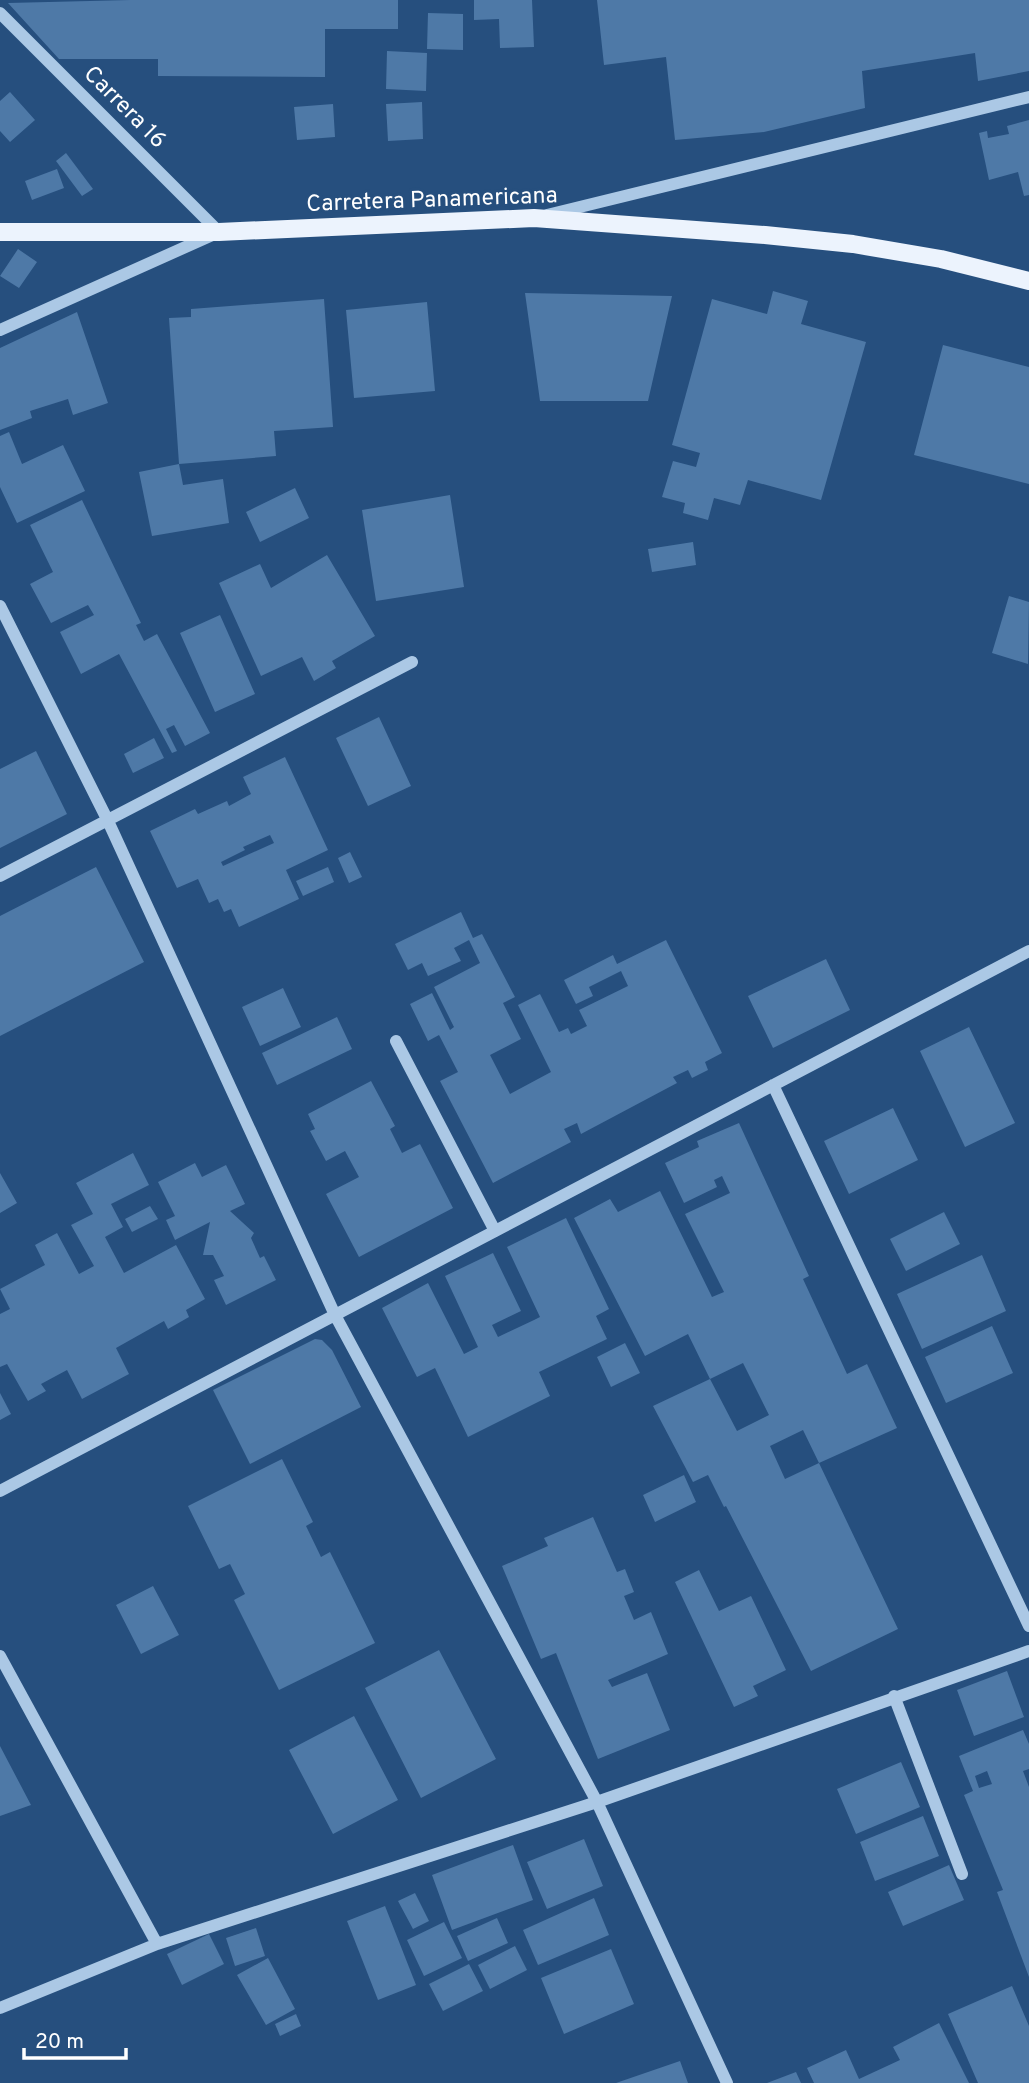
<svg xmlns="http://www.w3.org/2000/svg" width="1029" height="2083" font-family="Overpass,sans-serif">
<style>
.building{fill:#4e79a7;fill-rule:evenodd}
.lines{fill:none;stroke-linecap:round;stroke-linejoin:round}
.minor{stroke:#abc8e5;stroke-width:12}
.major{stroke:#ecf3fd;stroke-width:18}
.labels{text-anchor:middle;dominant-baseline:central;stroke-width:6;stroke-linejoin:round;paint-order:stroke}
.street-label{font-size:23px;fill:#fff;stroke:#264f7e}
</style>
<rect width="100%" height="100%" fill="#264f7e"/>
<path class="building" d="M130 0H398V29H325V77L158 76V59H59L8 3Z
M474 0H532L534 47 500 48 499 19 474 20Z
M597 0H1029V71L978 81 975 53 862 71 865 108 764 132 675 140 666 57 604 65Z
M428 13 463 14V50L427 49Z
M387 51 427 53 426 91 386 89Z
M10 92 35 120 10 142 0 131V101Z
M422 102 423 139 388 141 386 104Z
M333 104 335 137 297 140 294 107Z
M1029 120V195L1024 196 1018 172 989 180 979 133 987 131 988 138 1009 134 1007 126Z
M66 153 93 189 82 196 56 161Z
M57 169 64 188 32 200 25 181Z
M18 249 37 262 19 288 0 276Z
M773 291 808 301 801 324 866 342 821 500 748 480 740 505 714 498 708 520 683 513 685 503 662 497 673 461 696 467 700 453 672 445 712 299 767 314Z
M525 293 672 296 648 401H540Z
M324 299 333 427 274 431 276 456 179 464 169 318 191 317V309Z
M427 302 435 391 354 398 346 310Z
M77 312 108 403 73 415 68 399 30 411 32 418 0 430V348Z
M943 345 1029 367V484L914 455Z
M9 432 22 464 63 445 85 491 17 523 0 487V436Z
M179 464 183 485 223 479 229 523 152 536 139 472Z
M295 488 309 518 260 542 246 512Z
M450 495 464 587 376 601 362 510Z
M82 500 141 623 136 625 144 641 157 634 210 733 185 746 174 725 166 729 177 751 172 753 119 654 81 674 60 632 94 615 88 605 51 623 30 584 53 572 30 525Z
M693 542 696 565 652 572 648 549Z
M327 555 375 636 332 661 336 668 314 681 302 657 261 676 219 583 260 564 271 588Z
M1009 596 1029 602 1028 664 992 653Z
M220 615 255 694 215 712 180 633Z
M379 717 411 786 368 806 336 738Z
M154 738 164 758 133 773 124 754Z
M36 751 67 814 0 848V769Z
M285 757 328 850 286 870 299 899 239 927 231 909 224 912 218 899 209 903 198 879 177 888 150 831 195 809 198 814 227 801 229 806 251 794 243 777ZM270 835 274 843 223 866 221 862 245 850 243 847Z
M350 852 362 877 349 883 338 858Z
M96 867 144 962 0 1036V916Z
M328 867 334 882 303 896 296 881Z
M461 912 473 938 482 934 515 997 503 1003 521 1039 490 1055 510 1094 551 1072 518 1005 540 994 559 1032 568 1028 571 1034 587 1026 579 1010 628 986 621 971 589 987 593 996 576 1004 564 980 613 955 617 964 666 940 722 1053 705 1062 708 1070 692 1078 688 1070 673 1077 677 1083 581 1134 577 1123 564 1129 571 1142 493 1183 440 1081 458 1072 439 1035 428 1041 410 1004 432 993 450 1030 454 1027 434 987 480 963 469 940 454 948 461 961 428 976 422 963 408 970 395 944Z
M826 959 850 1010 773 1048 748 996Z
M283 988 301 1027 260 1046 242 1007Z
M337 1017 352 1049 277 1085 262 1053Z
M969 1027 1015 1123 965 1147 920 1051Z
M371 1081 395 1126 390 1129 402 1153 420 1144 453 1208 359 1257 326 1194 359 1177 345 1151 326 1161 310 1131 315 1129 308 1114Z
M893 1108 918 1160 849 1194 824 1141Z
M739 1123 809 1276 803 1279 847 1374 867 1364 897 1428 819 1463 803 1430 770 1446 785 1479 819 1463 898 1629 811 1671 726 1506 724 1507 708 1475 693 1482 653 1406 710 1379 737 1431 769 1415 743 1363 710 1379 688 1334 645 1356 574 1218 610 1199 618 1212 660 1191 712 1297 724 1292 685 1214 730 1193 722 1176 714 1180 717 1187 684 1203 665 1163 699 1147 697 1141Z
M133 1153 149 1185 111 1204 123 1227 105 1237 124 1273 176 1245 205 1299 186 1310 189 1317 168 1329 164 1321 116 1348 129 1374 82 1399 67 1370 41 1384 46 1391 28 1401 7 1364 0 1367V1314L10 1309 0 1289 45 1265 35 1245 57 1233 79 1274 94 1266 71 1225 93 1214 76 1183Z
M195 1163 202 1177 226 1165 245 1204 230 1211 254 1233 251 1238 260 1258 264 1256 276 1280 226 1305 214 1280 224 1276 213 1255H203L210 1222 175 1240 166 1220 175 1216 158 1182Z
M0 1173 17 1203 0 1213Z
M150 1206 158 1219 132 1232 125 1219Z
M944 1212 960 1244 906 1271 890 1239Z
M566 1218 609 1309 596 1316 607 1339 539 1372 550 1396 468 1437 435 1368 417 1377 382 1308 428 1283 464 1354 478 1347 445 1276 493 1253 521 1311 492 1325 498 1337 534 1320 540 1317 507 1247Z
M982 1255 1006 1311 922 1349 897 1294Z
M992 1326 1013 1373 946 1403 925 1357Z
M315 1339 322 1340 332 1350 361 1407 250 1464 213 1390Z
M625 1343 640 1373 611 1387 597 1357Z
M0 1393 11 1414 0 1420Z
M282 1459 313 1522 306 1526 321 1557 330 1552 375 1643 279 1690 234 1600 245 1594 230 1564 219 1569 188 1506Z
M684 1475 696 1502 655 1522 643 1495Z
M593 1517 617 1572 625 1569 634 1592 624 1596 634 1620 651 1612 668 1654 608 1680 612 1687 647 1673 670 1730 598 1759 556 1653 541 1659 502 1566 548 1546 544 1538Z
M699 1570 719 1611 751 1596 786 1670 753 1686 758 1696 734 1707 675 1582Z
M153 1586 179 1635 141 1654 116 1605Z
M439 1650 496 1759 421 1798 365 1688Z
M1007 1671 1024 1717 974 1736 957 1690Z
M354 1716 398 1800 333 1834 289 1750Z
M1023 1730 1029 1744V1769L1023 1771 1029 1787V1977L997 1892 1003 1890 964 1795 973 1791 959 1756ZM987 1771 992 1784 979 1788 975 1776Z
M0 1746 31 1805 0 1816Z
M901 1762 920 1807 856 1834 837 1789Z
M923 1816 939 1856 875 1881 860 1842Z
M584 1839 603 1886 547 1909 527 1862Z
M513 1845 533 1900 452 1930 432 1875Z
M949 1865 964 1900 903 1926 888 1892Z
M415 1893 429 1921 413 1929 398 1901Z
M594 1898 609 1935 538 1965 523 1930Z
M385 1906 416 1985 378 2000 347 1921Z
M497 1918 508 1943 468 1961 457 1936Z
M444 1922 462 1958 424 1976 407 1940Z
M256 1928 265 1956 235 1966 226 1938Z
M209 1934 224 1964 182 1985 167 1954Z
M515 1946 527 1970 490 1989 478 1965Z
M611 1949 634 2004 564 2034 541 1978Z
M268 1958 295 2009 266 2025 237 1975Z
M469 1964 483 1991 443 2011 429 1984Z
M1012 1986 1029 2026V2083H978L948 2014Z
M296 2014 301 2026 280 2036 275 2024Z
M939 2023 969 2083H814L807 2068 846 2050 859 2079 900 2060 893 2047Z
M680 2061 688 2083H616Z
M796 2072 801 2083H767Z"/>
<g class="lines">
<path class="minor" d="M0 13 219 232 0 330
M547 215 1029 97
M0 606 108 821 335 1315 1029 951
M0 876 412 662
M396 1041 495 1231
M773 1085 1029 1626
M0 1491 335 1315 597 1802 727 2083
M0 1656 157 1944
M894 1696 962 1874
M0 2008 157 1944 597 1802 1029 1651"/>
<path class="major" d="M0 232H219L534 218 765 235 853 244 941 259 1029 281"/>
</g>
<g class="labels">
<g class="street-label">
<text transform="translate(124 108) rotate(45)">Carrera 16</text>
<text transform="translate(432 201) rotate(-2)">Carretera Panamericana</text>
</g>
</g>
<path d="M24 2048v10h102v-10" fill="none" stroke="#ffffff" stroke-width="3.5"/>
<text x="35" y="2048" font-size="21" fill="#ffffff" stroke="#264f7e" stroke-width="5" paint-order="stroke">20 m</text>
</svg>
